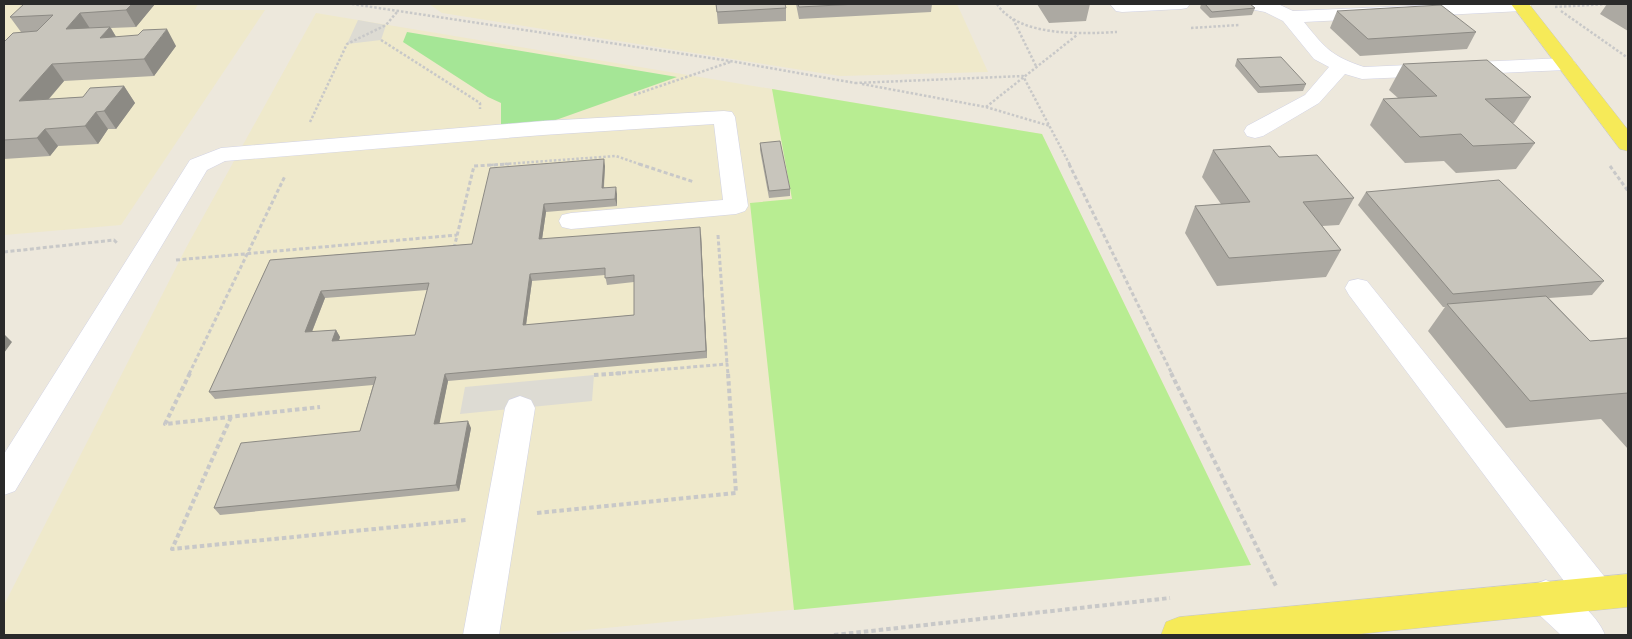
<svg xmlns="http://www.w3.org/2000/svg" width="1632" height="639" font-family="Ubuntu,sans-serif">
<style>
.education{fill:#efe9cb}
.green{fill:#a5e696}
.pitch{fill:#b8ed92}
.plaza{fill:#dddbd3}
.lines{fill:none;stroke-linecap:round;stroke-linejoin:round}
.minor-casing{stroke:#d1d2e4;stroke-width:1}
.major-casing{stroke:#c8c8c8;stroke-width:1}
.path-far2{stroke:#c8c8c8;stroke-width:2.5;stroke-dasharray:2.5 2;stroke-linecap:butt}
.path-far1{stroke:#c8c8c8;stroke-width:3;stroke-dasharray:4 2.5;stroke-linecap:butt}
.path{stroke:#c8c8c8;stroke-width:4;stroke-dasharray:4.5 3;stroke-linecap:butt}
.minor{fill:#fff;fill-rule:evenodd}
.major{fill:#f6ea58;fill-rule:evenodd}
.wall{fill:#aca9a2;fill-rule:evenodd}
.shaded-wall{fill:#8c8a84}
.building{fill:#c8c5bc;stroke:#8c8a84;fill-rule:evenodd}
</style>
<rect width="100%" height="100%" fill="#ede8dc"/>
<path class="education" d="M4 4H198L195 10H265L121 225 4 235Z
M429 4H957L988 72 840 76 442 13Z
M316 13 1042 134 1251 565 534 635H4V605L187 246Z"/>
<path class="green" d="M407 32 677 77 553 121 501 127V103L488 97 403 42Z"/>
<path class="pitch" d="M772 89 1042 134 1251 565 794 610 750 203 792 199Z"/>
<path class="plaza" d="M358 20 386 25 381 40 347 44Z
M594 375 592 401 460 414 465 387Z"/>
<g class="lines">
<defs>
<path id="minor" d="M1110 4H1190L1187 8 1181 9 1122 12 1116 11Z
M1242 4H1278L1293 11 1454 4H1530L1531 6 1528 10 1522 11 1304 22C1325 48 1331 56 1364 67L1566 58 1573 60 1576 64 1573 68 1566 70 1362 79 1345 74 1319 103 1263 136 1255 138 1247 136 1244 131 1247 126 1305 95 1329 67 1314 59 1283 21 1265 12 1245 8Z
M724 111 732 112 735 117 748 206 745 211 736 214 571 229 562 227 559 221 562 215 571 213 723 200 714 124 543 135 225 161 207 170 15 491 4 495V454L190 160 221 148 543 121Z
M1358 279 1367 281 1608 581 1613 593 1608 605 1595 610 1582 605 1349 295 1345 288 1349 281Z
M520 396 531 400 535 408 499 635H463L505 408 509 400Z
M1546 580C1566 588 1598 615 1605 635H1561L1533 609 1528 597 1533 585Z"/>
<path id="major" d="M1511 4H1529L1628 130V151L1620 149Z
M1628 574V607L1349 635H1161L1166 622 1179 617Z"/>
</defs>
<use href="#minor" class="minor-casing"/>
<use href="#major" class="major-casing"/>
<path class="path-far2" d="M352 4 730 61 855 83
M997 4C1018 37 1083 34 1117 32
M1555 7 1609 4
M1561 11 1628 58
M1013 19 1036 66
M1191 28 1239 25
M381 40 480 103V109
M855 83 1023 76 1070 165
M862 84 986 107 1050 126
M634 95 730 62
M986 107 1077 35
M310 122 347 44 386 25 397 12
M491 165 616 156 642 165"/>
<path class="path-far1" d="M639 164 694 182
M1069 164 1172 374
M1610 166 1628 191
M718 235 727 364
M454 248 474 166 509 164
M4 252 114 240 117 243
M176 260 457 235
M189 374 285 176
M609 374 727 364 728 374"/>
<path class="path" d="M190 373 165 424 320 407
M1171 373 1277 588
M594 375 624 373
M231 417 172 549 466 520
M537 513 736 493 728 373
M834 635 1170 598"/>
<use href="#minor" class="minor"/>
<use href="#major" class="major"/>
</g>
<path class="wall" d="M155 4 136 27 111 28 116 37 176 46 154 76 64 81 49 99 83 97 124 86 135 103 116 129H108L98 144 58 146 50 156 4 159V42L21 32 10 17Z
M716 4 786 8V21L718 24Z
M796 4H932L931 12 799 19Z
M1037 4H1090L1086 21 1049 23Z
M1201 4H1250L1255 8 1252 15 1210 18 1200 8Z
M1607 4H1628V31L1600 14Z
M1337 11 1476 32 1467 49 1360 56 1330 28Z
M1237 59 1306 84 1303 91 1258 93 1235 66Z
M1403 64 1531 97 1514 123H1512L1535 143 1516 169 1456 173 1444 161 1405 163 1370 125 1383 99 1398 98 1389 90Z
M760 143 790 189V196L769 198 760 150Z
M1213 150 1279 157 1354 198 1339 225 1322 226 1341 250 1326 277 1217 286 1185 233 1195 206 1221 204 1202 177Z
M605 166 604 187 617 194V206L546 212 542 239 701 234 707 358 448 381 439 423 471 428 459 491 220 515 214 508 360 431 373 385 215 399 209 392 270 260 472 244ZM605 275 607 285 634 282V315L526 325 532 281ZM427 290 415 335 339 341 340 337 336 330 312 332 325 298Z
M1366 192 1604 281 1592 295 1549 298 1590 341 1628 338V449L1601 419 1506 428 1428 331 1445 307H1443L1358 205Z"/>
<path class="shaded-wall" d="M132 4H155L136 27 126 10Z
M80 13 91 30 66 29Z
M110 27 120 43 100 38Z
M167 29 176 46 154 76 144 59Z
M52 64 64 81 32 118 19 101Z
M124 86 135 103 116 129 104 111Z
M96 112 108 129 98 144 85 126Z
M45 129 58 146 50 156 37 138Z
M604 159 605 166 603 195 602 188Z
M616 187 617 194V206L615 199Z
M544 204 546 212 541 246 539 239Z
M700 227 701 234 707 358 706 351Z
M530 274 532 281 525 332 523 325Z
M321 291 325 298 309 339 305 332Z
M336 330 340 337 336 348 332 341Z
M4 334 12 342 4 353Z
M445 374 448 381 438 431 434 424Z
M468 421 471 428 459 491 456 485Z"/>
<path class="building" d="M24 4H132L126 10 80 13 66 29 110 27 100 38 138 35 143 30 167 29 144 59 52 64 19 101 83 97 90 88 124 86 104 111 96 112 85 126 45 129 37 138 4 140V42L13 33 37 31 53 15 10 17Z
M716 4H785L786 8 717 12Z
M798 4H858L799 7Z
M1205 4H1250L1255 8 1212 12Z
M1441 5 1476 32 1368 39 1337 11Z
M1281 57 1306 84 1260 87 1237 59Z
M1487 60 1531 97 1485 99 1535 143 1473 146 1461 134 1420 137 1383 99 1437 96 1403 64Z
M780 141 790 189 769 191 760 143Z
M1270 146 1279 157 1317 155 1354 198 1303 202 1341 250 1229 258 1195 206 1250 202 1213 150Z
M604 159 602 188 616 187 615 199 544 204 539 239 700 227 706 351 445 374 434 424 468 421 456 485 214 508 241 443 360 431 376 377 209 392 270 260 472 244 490 168ZM605 268V278L634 275V315L523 325 530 274ZM429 283 415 335 332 341 336 330 305 332 321 291Z
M1499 180 1604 281 1453 294 1366 192Z
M1546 296 1590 341 1628 338V393L1530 401 1447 304Z"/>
<rect width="1632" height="639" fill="none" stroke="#2a2a2a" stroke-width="10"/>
</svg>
